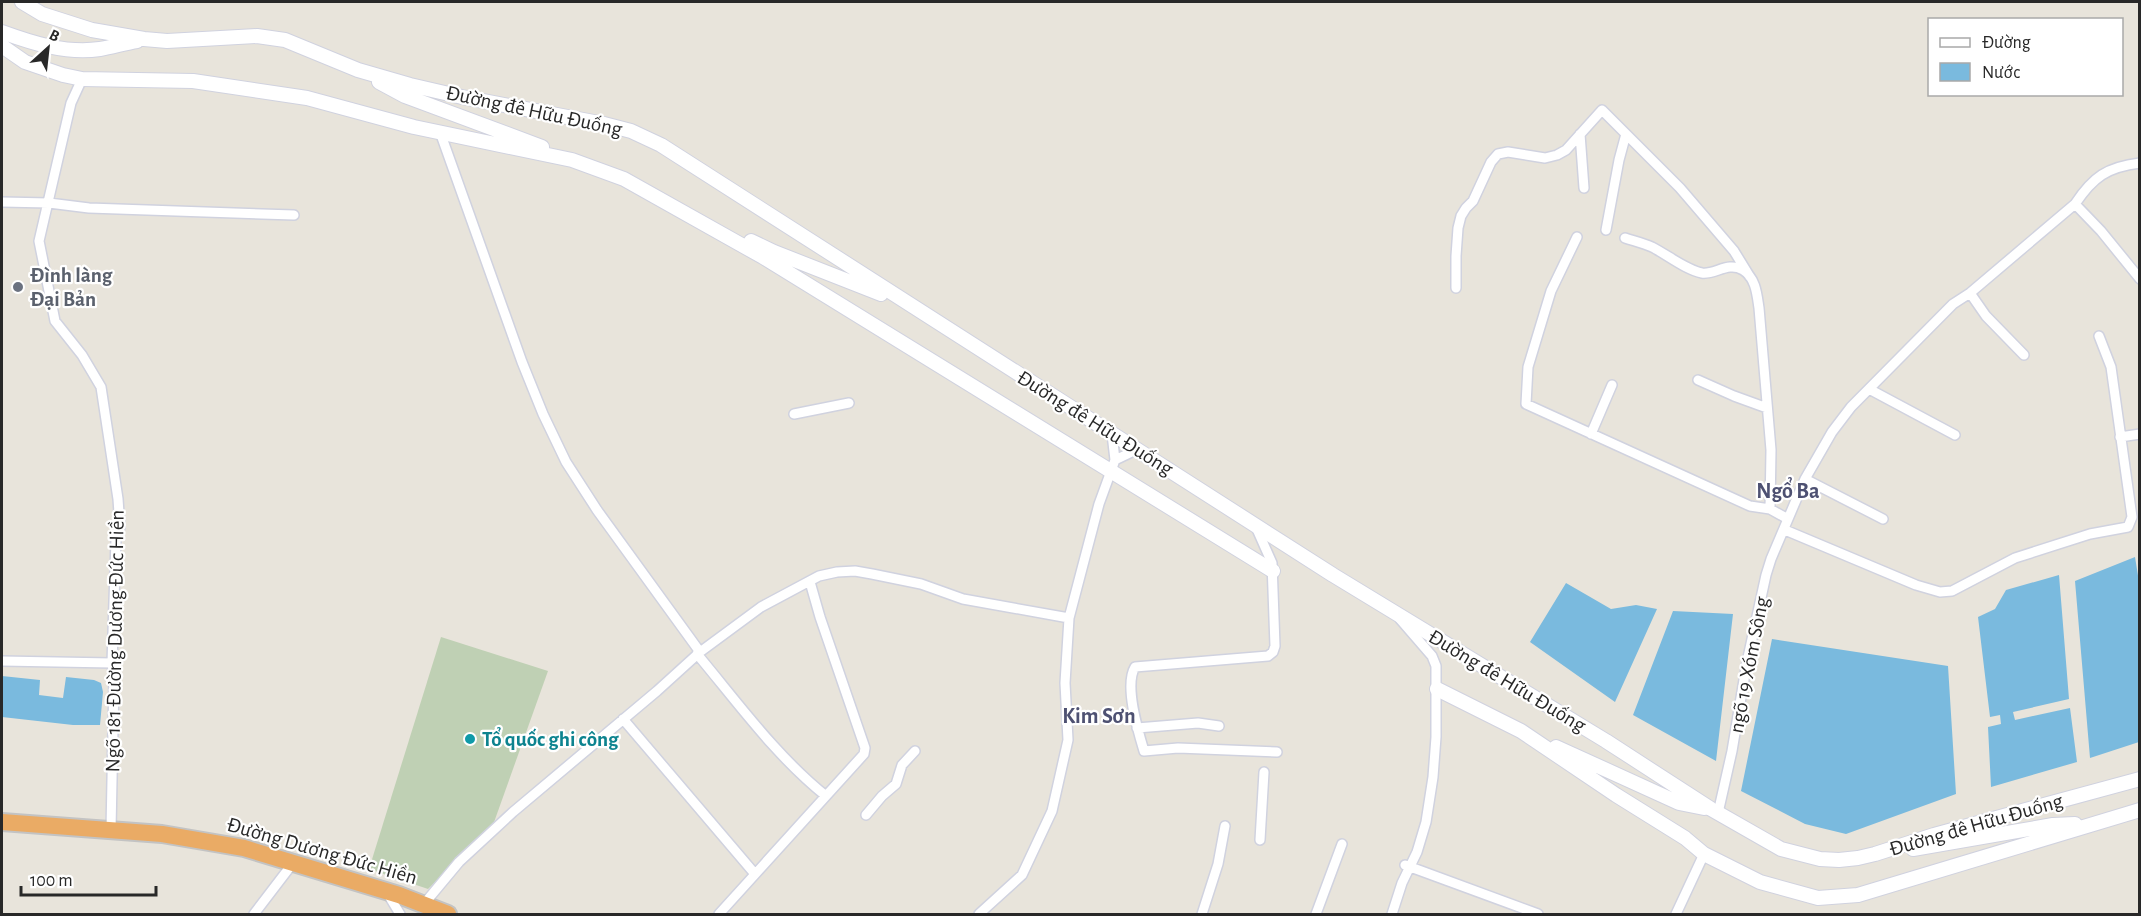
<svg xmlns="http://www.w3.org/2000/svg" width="2141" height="916" font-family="'Alegreya Sans',sans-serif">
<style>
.cemetery{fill:#bfd0b4}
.water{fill:#7abade}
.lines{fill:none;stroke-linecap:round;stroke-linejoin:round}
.street-casing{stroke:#d0d2df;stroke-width:12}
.secondary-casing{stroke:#d0d2df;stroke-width:16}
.highway-casing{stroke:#c3c3c3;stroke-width:20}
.street{stroke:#fff;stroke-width:9}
.secondary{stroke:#fff;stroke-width:14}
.highway{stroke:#eaab65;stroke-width:16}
.worship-dot{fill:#6b7280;stroke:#fff;stroke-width:2}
.culture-dot{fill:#0f9aa8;stroke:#fff;stroke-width:2}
.labels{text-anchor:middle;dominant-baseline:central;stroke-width:4.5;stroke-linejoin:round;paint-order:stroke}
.street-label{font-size:21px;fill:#282828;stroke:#fff}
.worship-label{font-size:21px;font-weight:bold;fill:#5b616d;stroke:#fff;text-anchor:start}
.culture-label{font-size:21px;font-weight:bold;fill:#0d838f;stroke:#fff;text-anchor:start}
.neighbourhood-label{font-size:22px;font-weight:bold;fill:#4e5172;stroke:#fff}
</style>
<rect width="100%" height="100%" fill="#e8e4db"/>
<path class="cemetery" d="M441 637 548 671 493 825 428 889 369 869Z"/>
<path class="water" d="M2135 557 2140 588 2139 742 2090 758 2075 581Z
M2059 575 2069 699 2013 712 2015 720 2070 708 2077 762 1991 787 1988 727 2001 724 2000 715 1990 717 1978 617 1995 609 2006 590Z
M1566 583 1611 609 1636 605 1657 609 1615 702 1530 642Z
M1673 611 1733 614 1716 761 1633 715Z
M1772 639 1948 666 1956 794 1846 834 1805 824 1741 791Z
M2 676 40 680 39 695 63 698 66 677 94 680 101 683 103 692 100 725H73L2 717Z"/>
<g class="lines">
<defs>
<path id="street" d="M82 79 71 103 39 241 55 321 82 355 101 387 118 499 120 527 116 540 112 663 114 680 111 830
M440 132 522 362 543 414 566 462 597 510 700 652
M1580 134 1584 188
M2 202 49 203 89 208 294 215
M2075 204C2093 177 2107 167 2140 163
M1606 230 1619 160 1626 134
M1577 237 1551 291 1528 367 1526 404 1750 506 1770 509 1788 519
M1625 238C1634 241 1643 243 1652 247 1666 254 1686 270 1702 273 1715 275 1728 261 1743 270 1756 278 1757 295 1759 308L1771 450 1770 509
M1456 288V256L1458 228 1461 216 1466 208 1473 201 1491 162 1498 154 1508 152 1545 158 1557 155 1566 150 1602 110 1680 188 1734 251 1750 277
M1970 293 1986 316 2024 355
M1698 380 1734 396 1767 408
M1869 389 1955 435
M794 414 849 403
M1591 434 1612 385
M2120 437 2140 434
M1115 460 1138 449
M1805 479 1883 519
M1256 527 1272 563 1275 646 1273 652 1268 656 1135 667C1124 685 1138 731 1144 751L1178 748 1277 752
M1785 530 1916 585 1940 592 1952 591 2015 558 2090 534 2128 527 2132 517 2111 367 2099 336
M697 654C738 703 776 756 826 796
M2 661 112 663
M623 719 755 874
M1137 728 1198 723 1219 726
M1718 813 1732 751 1747 662 1766 575 1771 559 1805 479 1832 432 1851 407 1953 304 1970 293 2075 204 2101 231 2140 279
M866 815 882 796 896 784 902 765 915 751
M1260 840 1264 772
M1405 865 1538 914
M386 891 400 914
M424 904 459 862 513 812 657 691 700 652 761 607 819 576 837 572 855 571 872 574 921 584 963 599 1069 618
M254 914 293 863
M719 914 864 754 865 748 820 617 810 582
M979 914 1022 875 1052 811 1068 740 1065 683 1069 618 1099 504 1115 460 1112 434
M1202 914 1218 864 1225 826
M1316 914 1342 844
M1392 914 1402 883 1417 852 1426 822 1433 777 1436 737V666L1432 656 1400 619
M1676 914 1704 854"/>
<path id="secondary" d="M22 2 42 14 92 30 144 39 167 41 257 36 285 40 358 70 410 85 462 97 604 124 631 131 661 145 1333 575 1606 741 1711 809 1781 849 1820 859 1839 860 1858 858 1875 854 1934 835 2140 779
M2 32C32 43 66 54 100 49 112 47 125 43 137 41
M2 46 25 62 63 75 82 79 193 81 307 98 414 127 572 160 624 179 763 257 1273 571
M379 82 405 96 542 147
M751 241 774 252 881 294
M1437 689 1521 731 1616 795 1685 838 1704 854 1760 882 1818 898 1858 895 2140 810
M1556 747 1679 803 1704 808
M1913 849 2053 825 2075 824"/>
<path id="highway" d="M2 822 162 834 244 848 399 895 448 914"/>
</defs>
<use href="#street" class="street-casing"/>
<use href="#secondary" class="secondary-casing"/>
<use href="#highway" class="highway-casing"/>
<use href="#street" class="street"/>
<use href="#secondary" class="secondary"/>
<use href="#highway" class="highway"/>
</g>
<circle class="worship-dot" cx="18" cy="287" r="6"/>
<circle class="culture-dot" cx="470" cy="739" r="6"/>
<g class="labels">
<g class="street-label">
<text transform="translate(534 111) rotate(12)">Đường đê Hữu Đuống</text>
<text transform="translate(1095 423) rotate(32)">Đường đê Hữu Đuống</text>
<text transform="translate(115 641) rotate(-89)">Ngõ 181 Đường Dương Đức Hiền</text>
<text transform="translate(1749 665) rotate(-79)">ngõ 19 Xóm Sông</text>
<text transform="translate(1507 681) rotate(31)">Đường đê Hữu Đuống</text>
<text transform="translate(1976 825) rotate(-16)">Đường đê Hữu Đuống</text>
<text transform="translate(322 851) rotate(16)">Đường Dương Đức Hiền</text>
</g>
<g class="worship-label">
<text x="30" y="275">Đình làng<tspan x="30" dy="24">Đại Bản</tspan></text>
</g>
<g class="culture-label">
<text x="482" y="739">Tổ quốc ghi công</text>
</g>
<g class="neighbourhood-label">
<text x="1788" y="491">Ngổ Ba</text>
<text x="1099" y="716">Kim Sơn</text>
</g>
</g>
<rect width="2141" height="916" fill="none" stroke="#282828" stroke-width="6"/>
<rect x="1928" y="18" width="195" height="78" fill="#ffffff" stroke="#a9a9a9" stroke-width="1.5"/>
<rect x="1940" y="38" width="30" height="9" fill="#ffffff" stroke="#a9a9a9" stroke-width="1.5"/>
<text x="1982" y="48" font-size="18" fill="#282828">Đường</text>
<rect x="1940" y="63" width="30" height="18" fill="#7abade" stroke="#a9a9a9" stroke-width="1.5"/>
<text x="1982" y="78" font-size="18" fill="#282828">Nước</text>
<g transform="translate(48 48) rotate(27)" stroke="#ffffff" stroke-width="4.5" paint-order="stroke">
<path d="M0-4.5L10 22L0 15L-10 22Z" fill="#282828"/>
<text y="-9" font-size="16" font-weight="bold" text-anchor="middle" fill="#282828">B</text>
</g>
<path d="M21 886v9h135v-9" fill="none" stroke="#282828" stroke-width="3"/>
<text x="30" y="886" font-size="18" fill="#282828" stroke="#ffffff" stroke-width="4.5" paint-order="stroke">100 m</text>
</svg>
